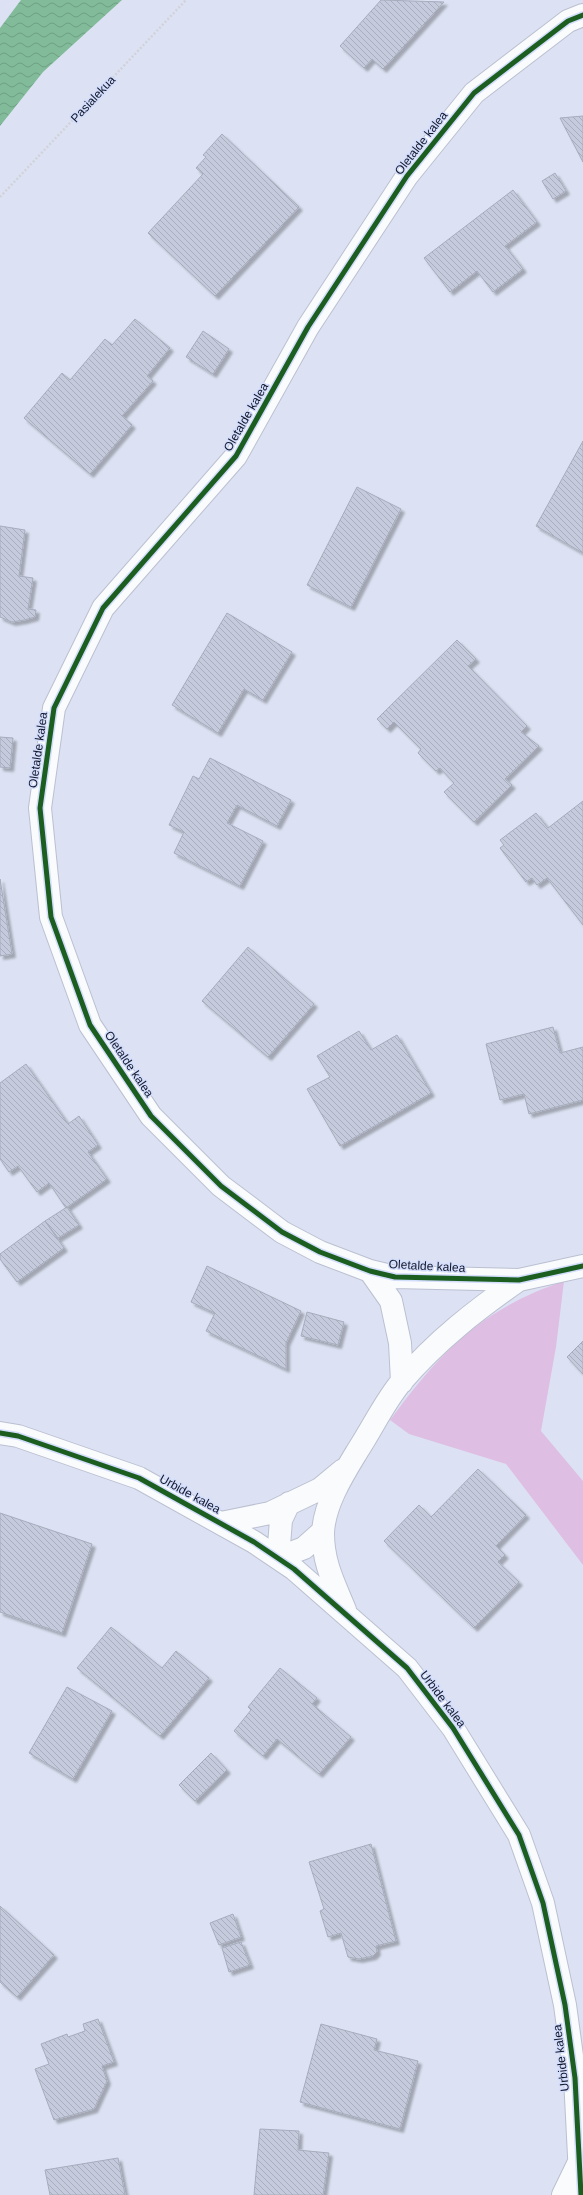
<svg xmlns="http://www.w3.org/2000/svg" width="583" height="2195" font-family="Arial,sans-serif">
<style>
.green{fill:#dfbee4}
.water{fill:url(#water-waves)}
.building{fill:url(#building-back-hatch);stroke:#a6acbc;filter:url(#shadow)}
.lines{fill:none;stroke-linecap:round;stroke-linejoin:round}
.street-casing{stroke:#bbc0d1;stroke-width:24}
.path{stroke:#d1d3d9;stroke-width:2.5;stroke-dasharray:2 2;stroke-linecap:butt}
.street{stroke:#fafbfd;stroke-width:22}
.cycleway-casing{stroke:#d3ddfc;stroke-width:8}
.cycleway{stroke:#1b5e20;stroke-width:5}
.labels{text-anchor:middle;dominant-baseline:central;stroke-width:3;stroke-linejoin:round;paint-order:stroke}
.street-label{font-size:12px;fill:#111628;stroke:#d3ddfc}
</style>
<defs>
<pattern id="water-waves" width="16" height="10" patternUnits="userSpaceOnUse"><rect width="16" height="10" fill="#81bb99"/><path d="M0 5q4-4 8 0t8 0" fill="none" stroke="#6ea084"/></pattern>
<pattern id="building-back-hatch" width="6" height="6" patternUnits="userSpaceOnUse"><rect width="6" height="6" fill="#c5cbdc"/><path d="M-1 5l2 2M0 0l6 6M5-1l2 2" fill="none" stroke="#a8aebd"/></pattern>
<filter id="shadow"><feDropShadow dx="3.5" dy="3.5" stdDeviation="1" flood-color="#0004"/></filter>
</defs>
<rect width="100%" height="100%" fill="#dce2f3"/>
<path class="green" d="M564 1281 556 1347 541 1431 583 1481V1565L506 1464 409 1434 390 1420C442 1350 480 1310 564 1281Z"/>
<path class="water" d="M21 0H122L43 72 0 126V28Z"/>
<path class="building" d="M381 0 444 2 383 69 372 59 364 68 340 46Z
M583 116V162L560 118Z
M222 134 299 207 215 296 148 233 203 174 196 168 206 157 203 155Z
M555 173 566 191 553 199 542 181Z
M513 190 537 222 505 246 523 269 493 292 477 271 450 292 424 258Z
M135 319 170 348 147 376 153 381 122 416 132 425 90 474 24 418 62 373 70 380 105 339 112 345Z
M203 331 229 349 213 374 186 357Z
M583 441V553L536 526Z
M357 487 401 509 351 607 307 585Z
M0 526 25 530 19 576 33 578 28 609 36 610 35 617 24 620 12 622 0 617Z
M227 613 292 652 263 700 244 689 218 733 172 705Z
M457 640 476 659 468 666 527 726 521 732 539 746 505 779 512 785 474 822 444 792 454 783 440 768 436 771 418 753 421 749 394 722 387 729 377 719Z
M0 737 13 738 10 768 0 767Z
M210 758 291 800 277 826 237 805 227 823 263 841 240 886 174 853 184 832 169 825 193 776 199 779Z
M583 801V925L547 878 537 885 532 878 526 882 500 848 504 845 500 840 536 813 548 828Z
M0 879 12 954 0 956Z
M248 947 314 1004 268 1057 202 1001Z
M553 1027 560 1053 583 1047V1100L529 1114 524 1094 500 1100 486 1044Z
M359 1031 371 1050 397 1035 431 1093 340 1146 307 1089 330 1077 317 1056Z
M26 1064 68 1124 79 1116 98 1145 88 1152 107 1179 66 1208 49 1183 37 1192 18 1166 9 1172 0 1159V1083Z
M67 1207 79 1225 58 1238 45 1221Z
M45 1221 64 1248 17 1282 0 1259V1254Z
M207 1266 301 1311 286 1343V1369L206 1331 215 1313 191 1302Z
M307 1312 344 1322 338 1345 301 1336Z
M583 1341V1374L567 1357Z
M478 1469 526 1515 496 1546 505 1555 498 1562 519 1582 474 1628 384 1541 419 1505 431 1517Z
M0 1513 92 1544 62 1633 0 1612Z
M111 1627 162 1668 176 1651 209 1678 160 1736 77 1668Z
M280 1668 317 1698 312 1704 351 1737 319 1774 277 1739 263 1756 234 1731 251 1710 248 1707Z
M67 1687 112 1711 73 1779 29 1753Z
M211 1753 227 1770 195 1801 179 1785Z
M371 1844 396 1941 376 1946 377 1952 373 1956 359 1959 348 1957 341 1933 328 1937 320 1911 324 1909 309 1862Z
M0 1906 54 1955 17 1997 0 1982Z
M233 1914 241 1937 219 1945 210 1923Z
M241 1942 250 1965 229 1972 222 1948Z
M98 2019 114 2062 102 2066 107 2081 94 2109 54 2120 35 2069 49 2064 41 2044 67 2034 68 2037 85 2031 83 2024Z
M321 2024 377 2039 374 2050 418 2061 400 2129 300 2102Z
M260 2129 299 2131 298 2150 329 2153 323 2195H254Z
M118 2158 125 2195H50L45 2170Z"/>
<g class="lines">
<defs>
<path id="street" d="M583 15 568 21 474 93 407 176 308 327 236 456 103 608 54 708 40 808 51 917 90 1025 151 1116 221 1186 282 1232 320 1252 370 1271 395 1277 519 1280 583 1266
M370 1271 391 1301 400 1343 402 1382
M0 1433 18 1436 139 1478 254 1542 294 1569 407 1668 453 1728 519 1835 543 1903 565 2005 575 2078 581 2195
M289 1503 281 1520 278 1558 304 1548 323 1531
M221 1523 270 1513 320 1489 343 1470
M345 1610C334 1583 323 1563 323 1533 324 1504 344 1473 358 1450 373 1427 385 1401 402 1381 436 1341 476 1310 519 1280
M563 2195 578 2164"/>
</defs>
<use href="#street" class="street-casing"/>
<path class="path" d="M0 197 186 0"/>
<use href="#street" class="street"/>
<defs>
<path id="cycleway" d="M583 15 568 21 474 93 407 176 308 327 236 456 103 608 54 708 40 808 51 917 90 1025 151 1116 221 1186 282 1232 320 1252 370 1271 395 1277 519 1280 583 1266
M0 1433 18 1436 139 1478 254 1542 294 1569 407 1668 453 1728 519 1835 543 1903 565 2005 575 2078 581 2195"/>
</defs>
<use href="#cycleway" class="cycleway-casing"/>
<use href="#cycleway" class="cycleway"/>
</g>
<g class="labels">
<g class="street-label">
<text transform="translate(93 99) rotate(-47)">Pasialekua</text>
<text transform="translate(421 143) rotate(-52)">Oletalde kalea</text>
<text transform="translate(246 417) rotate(-60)">Oletalde kalea</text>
<text transform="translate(38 750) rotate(-82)">Oletalde kalea</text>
<text transform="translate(129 1064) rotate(56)">Oletalde kalea</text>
<text transform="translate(427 1266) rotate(3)">Oletalde kalea</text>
<text transform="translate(190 1494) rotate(29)">Urbide kalea</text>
<text transform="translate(443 1699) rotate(53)">Urbide kalea</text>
<text transform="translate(561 2058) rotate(-97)">Urbide kalea</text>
</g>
</g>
</svg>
